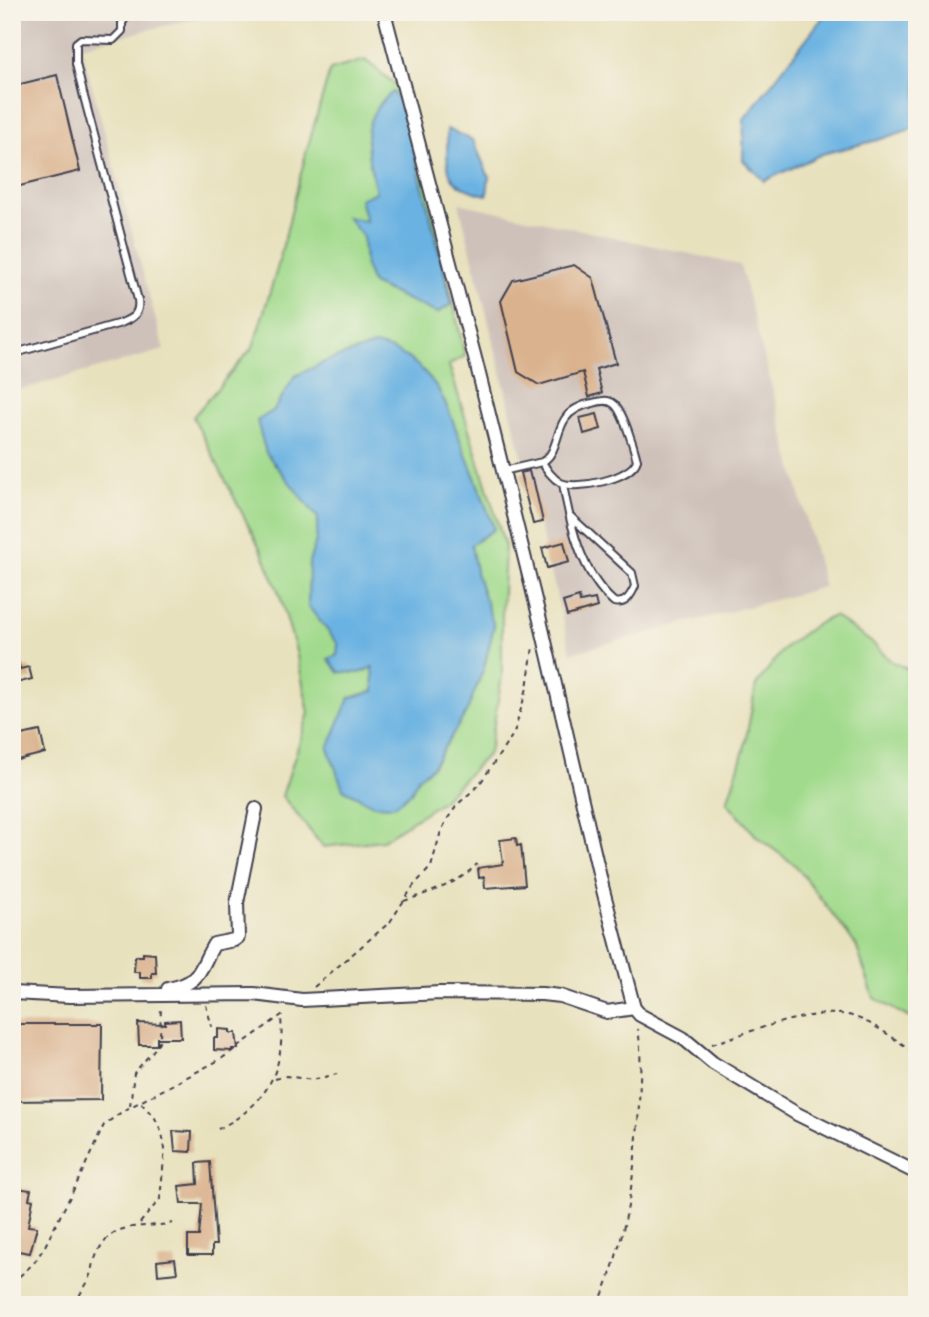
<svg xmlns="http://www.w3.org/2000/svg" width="929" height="1317" font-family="Sriracha,sans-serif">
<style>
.industrial{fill:#cec1ba}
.green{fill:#a1da8c;stroke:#627e64;stroke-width:2}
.water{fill:#6bb2e2;stroke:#466a8e;stroke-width:2}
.building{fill:#dab28e}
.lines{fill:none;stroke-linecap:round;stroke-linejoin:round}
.service-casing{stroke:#403f4e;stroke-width:10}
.minor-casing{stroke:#403f4e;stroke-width:16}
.path{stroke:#403f4e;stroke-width:2;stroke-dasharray:5 5;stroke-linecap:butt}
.service{stroke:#fff;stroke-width:6}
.minor{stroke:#fff;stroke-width:12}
</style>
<rect width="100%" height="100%" fill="#f7f3e8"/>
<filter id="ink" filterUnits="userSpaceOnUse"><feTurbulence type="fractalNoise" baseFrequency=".0143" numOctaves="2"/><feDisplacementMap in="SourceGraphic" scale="14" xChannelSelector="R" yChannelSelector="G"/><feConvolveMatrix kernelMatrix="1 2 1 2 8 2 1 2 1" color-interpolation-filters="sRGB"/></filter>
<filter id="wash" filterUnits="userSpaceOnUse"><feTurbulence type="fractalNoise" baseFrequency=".00686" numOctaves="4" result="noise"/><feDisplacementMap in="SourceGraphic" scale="28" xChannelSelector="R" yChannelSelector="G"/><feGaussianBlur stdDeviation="1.57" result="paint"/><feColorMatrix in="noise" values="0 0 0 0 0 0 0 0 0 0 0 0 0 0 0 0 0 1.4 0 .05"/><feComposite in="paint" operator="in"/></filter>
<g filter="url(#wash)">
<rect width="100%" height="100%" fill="#e8e1bd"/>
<path class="industrial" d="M12 12H222L81 46 164 350 12 392Z
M459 203 740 265 824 587 571 653Z"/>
<path class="green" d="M365 60 406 93 465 356 449 365 505 546 502 616V676L489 753 442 801 383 840 323 847 282 796 309 713 296 651 279 593 263 554 193 417 253 347 277 269 306 153 330 70Z
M834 616 871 642 892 662 917 673V1020H913L874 998 856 945 795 865 757 837 727 802 744 750 756 685 785 647 816 624Z"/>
<path class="water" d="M827 12H917V127L878 140 822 154 764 181 743 160 744 119Z
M393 92 403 107 452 304 437 313 372 284 365 265 363 237 347 217 366 221 360 199 376 192C368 154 355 119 393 92Z
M447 129 473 140 489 177 487 195C441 185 448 170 447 129Z
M375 345C398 349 419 363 433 382 445 398 452 419 459 437 471 468 484 498 494 529L471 545 477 576 494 626 484 668 466 713 432 767 418 778 411 792 394 806 373 805 343 789 328 748 349 698 374 691 373 667 360 673 339 672 328 659 337 655 338 644 308 606 309 562 316 540 318 518 266 453 257 421 274 410 295 376 329 360Z"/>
<g id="blocks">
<path class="building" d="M57 75 80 171 12 188V86Z
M574 265 593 278 616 363 596 369 602 393 589 397 583 372 539 385 518 372 501 301 513 280Z
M597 414 601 429 584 434 580 418Z
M529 471 531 479 533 478 543 522 533 524 520 473Z
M564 542 569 562 547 568 542 548Z
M579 597 580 602 595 599 597 607 567 616 563 602Z
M12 651H16L20 669 29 667 32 679 12 684Z
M40 731 45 753 17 760 12 737Z
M516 838 517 846 521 845 525 885 485 888 484 877 479 878 478 868 503 864 500 840Z
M143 953 155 954 156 973H152V978H140V972H134L135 958 137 956H143Z
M180 1020 181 1038H157V1045H139L138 1023 165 1024V1021Z
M12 1024H102L101 1100 12 1101Z
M218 1029 230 1030V1033H236L238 1049H232V1051L214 1050V1038H218Z
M173 1131 192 1132 191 1152 175 1151Z
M210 1162 216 1245H212V1255H188V1236H199L202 1204H181L179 1186 198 1184 197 1163Z
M16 1188 31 1190 29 1199 33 1200 28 1226 37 1227 30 1253 12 1250V1194H15Z
M175 1259 177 1273 158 1275 157 1261Z"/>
</g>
</g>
<g filter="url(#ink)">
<use href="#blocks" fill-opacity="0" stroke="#403f4e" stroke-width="2"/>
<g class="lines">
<defs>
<path id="service" d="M15 353 121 323C133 318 140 314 138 300L83 93 76 64V43L81 39 113 40 122 31V23L129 12
M503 471 542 462C557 454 556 432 565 419 571 410 582 405 593 403 600 401 608 399 614 404 623 411 634 448 637 460 632 479 577 490 561 483 552 478 547 470 542 462
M563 484C570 524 581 574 614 602 626 605 631 595 635 586L632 573 570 516"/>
<path id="minor" d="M384 12 476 362 540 620 603 890 634 1008 640 1015 683 1038 713 1063 797 1114 917 1173
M168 989C202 983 199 969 214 944L234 940 238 937 237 903 256 809
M12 993 70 996 254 994 302 1000 440 993 542 994 560 996 607 1012 634 1008"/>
</defs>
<use href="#service" class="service-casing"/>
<use href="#minor" class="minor-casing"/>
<path class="path" d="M12 24 27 12
M404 901C430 892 457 885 477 864
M314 987 390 922 414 885 431 867 441 831 448 818 458 804 479 785 514 733 527 688 533 647
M206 1005 212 1027
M712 1044C747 1033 821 1004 855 1017 877 1025 897 1041 917 1054
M275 1079 286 1076 312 1080 337 1074
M130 1106 134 1073 157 1046 160 1039 161 1006
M218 1129C267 1105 285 1070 281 1017
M140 1223 160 1199 165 1149 162 1133 155 1118 141 1103
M12 1283 34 1263 45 1246 78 1181 104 1125 123 1111 221 1059 286 1012
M76 1305C78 1294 87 1286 91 1275 93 1270 93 1265 95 1259 110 1217 140 1230 173 1223
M598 1305C626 1244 636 1170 639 1104 640 1079 642 1054 638 1029"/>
<use href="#service" class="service"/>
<use href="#minor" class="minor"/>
</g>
</g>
<rect width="929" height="1317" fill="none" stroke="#f7f3e8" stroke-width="42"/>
</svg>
